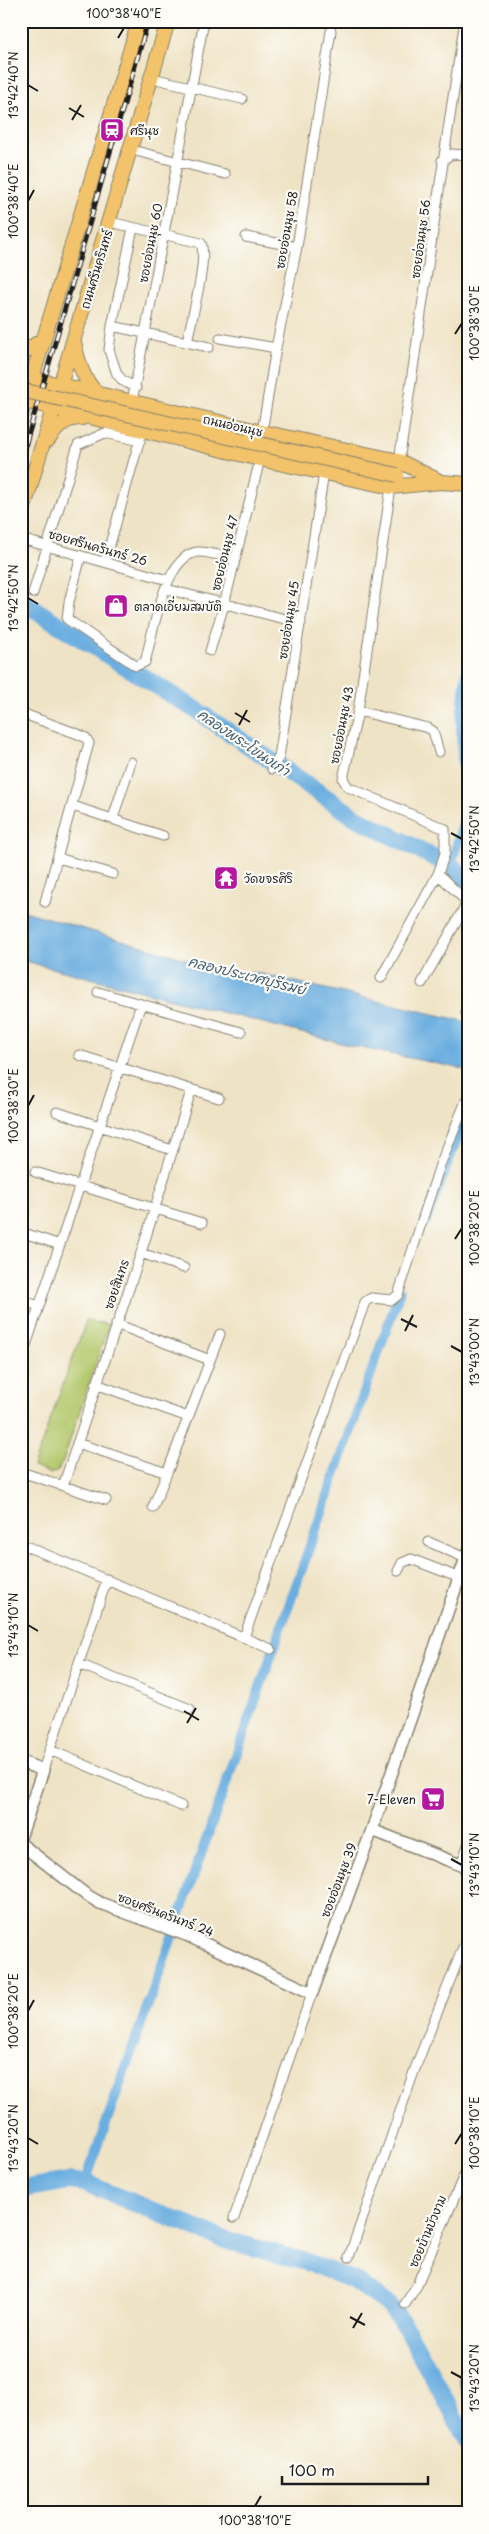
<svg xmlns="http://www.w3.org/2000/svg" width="489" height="2534" font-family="'Playpen Sans','Playpen Sans Thai',sans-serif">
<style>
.green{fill:#b3c86c;stroke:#687244}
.water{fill:#6baee0;stroke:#44657e}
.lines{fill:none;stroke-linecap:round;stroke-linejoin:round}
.canal{stroke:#6baee0;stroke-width:10}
.river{stroke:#6baee0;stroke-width:18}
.minor-casing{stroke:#868070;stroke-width:11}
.tertiary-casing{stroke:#868070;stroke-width:14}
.primary-casing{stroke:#868070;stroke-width:16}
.minor{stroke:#fff;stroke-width:9}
.tertiary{stroke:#fff;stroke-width:11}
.primary{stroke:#f2c36a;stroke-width:14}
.rail-casing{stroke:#1c1c1c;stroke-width:5}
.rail{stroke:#fdfcf7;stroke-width:3;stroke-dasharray:9;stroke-linecap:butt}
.primary-bridge-casing{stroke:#868070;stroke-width:16;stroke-linecap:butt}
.primary-bridge{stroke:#f2c36a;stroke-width:14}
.ticks{fill:none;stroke:#1c1c1c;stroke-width:2}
.labels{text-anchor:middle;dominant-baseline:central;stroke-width:4.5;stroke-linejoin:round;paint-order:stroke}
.poi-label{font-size:12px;fill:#1c1c1c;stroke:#fdfcf7;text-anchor:start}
.street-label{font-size:12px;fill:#1c1c1c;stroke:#fdfcf7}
.water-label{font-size:14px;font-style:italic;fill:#405e74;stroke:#fdfcf7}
.neatline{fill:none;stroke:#1c1c1c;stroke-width:2}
.ticks-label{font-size:12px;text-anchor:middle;fill:#1c1c1c}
</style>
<rect width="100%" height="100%" fill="#fdfcf7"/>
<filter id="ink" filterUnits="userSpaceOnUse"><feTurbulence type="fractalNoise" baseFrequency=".02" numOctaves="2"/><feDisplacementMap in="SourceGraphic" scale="10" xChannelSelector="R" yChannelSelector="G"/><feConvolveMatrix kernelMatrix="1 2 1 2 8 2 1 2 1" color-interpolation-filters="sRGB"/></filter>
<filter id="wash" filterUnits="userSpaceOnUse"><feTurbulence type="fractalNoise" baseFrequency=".0096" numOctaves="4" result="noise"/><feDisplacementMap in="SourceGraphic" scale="20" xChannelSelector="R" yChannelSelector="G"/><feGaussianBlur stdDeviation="1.12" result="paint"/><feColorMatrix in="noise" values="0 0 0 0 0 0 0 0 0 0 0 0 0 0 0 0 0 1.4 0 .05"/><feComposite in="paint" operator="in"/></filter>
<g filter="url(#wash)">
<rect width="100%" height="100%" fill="#efe3c5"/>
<path class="green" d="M86 1321 109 1324 63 1461 58 1470 51 1474 33 1467Z"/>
<path class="water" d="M21 910 229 972 257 973 468 1022V1070L352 1046 21 960Z"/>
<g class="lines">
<path class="canal" d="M451 866 464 819 461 720 468 661
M425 1223 468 1109
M85 2183 400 1291"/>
<path class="river" d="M21 601 196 710 355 817 451 866 468 880
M21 2189 69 2181 85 2183 222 2239 307 2262 355 2281 389 2305 406 2328 468 2441"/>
</g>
</g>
<g filter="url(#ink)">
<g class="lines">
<defs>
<path id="minor" d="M152 78 242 99
M132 150 225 174
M442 160 452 154 468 155
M110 222 201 243C208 260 191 321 187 342
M133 228 112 326 109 350 117 374 123 381 136 388
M246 237 297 247
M112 326 209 347
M220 338 276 348
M132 402 204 21
M262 432 276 348 297 247 331 31
M399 461C422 314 441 167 465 21
M21 539 168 580
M81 556 69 602 67 619 136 666 145 662C153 634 164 557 197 552 208 551 225 557 235 559
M105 562 141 435
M166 589 301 623
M33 593 78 445 105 433 140 441
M210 651 224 605 260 459
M358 711 428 728 433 731 439 752
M21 713 78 734 86 738 89 743 45 902
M272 769 279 757 324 473
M73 806 163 836
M113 818 131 762
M58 858 113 874
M438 874 468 903
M381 978 438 874 445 853V829L348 787 343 779 358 711 391 487
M422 983 467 903
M98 992 241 1032
M466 1013 468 1009
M79 1055 219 1098
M57 1112 172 1150
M35 1172 202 1223
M21 1232 60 1245
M141 1253 184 1268
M21 1300 39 1306
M116 1324 210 1360
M21 1360 141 1004
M96 1384 188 1417
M77 1443 167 1473 153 1507
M21 1472 106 1500
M167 1473 220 1334
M63 1486 141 1253 191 1091
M429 1542 465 1558
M21 1544 271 1649
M398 1571 402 1563 411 1559 460 1578
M244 1637 365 1302 371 1298 392 1300 398 1295 440 1165 468 1096
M79 1664 190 1709
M50 1750 181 1806
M43 1770 107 1579
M461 1865 468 1845
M234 2218 312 1993
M349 2257 416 2066 468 1935
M405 2304 416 2287 468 2166
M468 2367 465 2381 468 2403"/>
<path id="tertiary" d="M21 1762 43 1770 21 1835
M372 1830 468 1868
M21 1844 85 1894 100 1903 186 1935 312 1993 372 1830 468 1552"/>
<path id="primary" d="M74 343C79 363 82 379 98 394
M21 354 44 339
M21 376 262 432 399 461 441 482 468 484
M21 400 260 459 391 487 440 482
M21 415 139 21
M48 440C58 426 65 418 82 418
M21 517 168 21"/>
</defs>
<use href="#minor" class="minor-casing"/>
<use href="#tertiary" class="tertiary-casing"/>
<use href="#primary" class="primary-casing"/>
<use href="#minor" class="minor"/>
<use href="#tertiary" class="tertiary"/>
<use href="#primary" class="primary"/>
<defs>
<path id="rail" d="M21 460 148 21"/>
</defs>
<use href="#rail" class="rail-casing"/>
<use href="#rail" class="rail"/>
<defs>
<path id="primary-bridge" d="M21 390 397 475"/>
</defs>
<use href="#primary-bridge" class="primary-bridge-casing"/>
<use href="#primary-bridge" class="primary-bridge"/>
</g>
</g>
<path class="ticks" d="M118 38 124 28M28 85 38 91M69 108 84 117M72 120 81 105M28 201 34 190M455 334 462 323M28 598 38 604M235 713 250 722M239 725 247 710M451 833 462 839M28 1106 34 1095M455 1239 462 1228M401 1319 417 1327M405 1331 413 1315M451 1346 462 1352M28 1625 38 1631M184 1711 199 1720M187 1723 196 1708M451 1859 462 1865M28 2011 34 2000M28 2138 38 2144M455 2144 462 2133M350 2317 365 2325M353 2328 362 2313M451 2372 462 2378M255 2506 261 2496"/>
<defs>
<symbol id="station-square" viewBox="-11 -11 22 22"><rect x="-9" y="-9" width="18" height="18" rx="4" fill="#b5179e" stroke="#fdfcf7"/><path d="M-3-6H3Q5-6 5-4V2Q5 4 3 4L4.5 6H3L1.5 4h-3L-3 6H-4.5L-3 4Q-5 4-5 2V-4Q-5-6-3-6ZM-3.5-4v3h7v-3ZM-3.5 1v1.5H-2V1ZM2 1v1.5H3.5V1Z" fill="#fff"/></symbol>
<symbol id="shop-square" viewBox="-11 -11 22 22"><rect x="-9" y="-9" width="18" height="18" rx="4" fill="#b5179e" stroke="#fdfcf7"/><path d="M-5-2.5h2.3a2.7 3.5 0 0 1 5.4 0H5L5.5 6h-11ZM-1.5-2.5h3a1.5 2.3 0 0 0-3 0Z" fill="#fff"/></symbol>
<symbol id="temple-square" viewBox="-11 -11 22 22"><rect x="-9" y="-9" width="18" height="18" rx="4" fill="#b5179e" stroke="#fdfcf7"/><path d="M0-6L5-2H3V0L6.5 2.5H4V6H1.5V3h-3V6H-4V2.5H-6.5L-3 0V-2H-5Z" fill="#fff"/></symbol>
<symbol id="supermarket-square" viewBox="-11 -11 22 22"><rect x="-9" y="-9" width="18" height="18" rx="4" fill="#b5179e" stroke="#fdfcf7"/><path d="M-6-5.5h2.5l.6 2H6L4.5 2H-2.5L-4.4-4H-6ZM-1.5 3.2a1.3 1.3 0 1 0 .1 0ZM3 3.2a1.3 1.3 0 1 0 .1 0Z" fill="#fff"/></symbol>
</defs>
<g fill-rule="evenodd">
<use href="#station-square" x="98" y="116" width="28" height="28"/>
<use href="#shop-square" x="102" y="592" width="28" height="28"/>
<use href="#temple-square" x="212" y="864" width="28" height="28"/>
<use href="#supermarket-square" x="419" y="1785" width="28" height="28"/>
</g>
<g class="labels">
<g class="poi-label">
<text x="130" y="130">ศรีนุช</text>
<text x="134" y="606">ตลาดเอี่ยมสมบัติ</text>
<text x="244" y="878">วัดขจรศิริ</text>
<text x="416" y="1799" text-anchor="end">7-Eleven</text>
</g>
<g class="street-label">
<text transform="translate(286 230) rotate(-80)">ซอยอ่อนนุช 58</text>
<text transform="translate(420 239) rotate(-82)">ซอยอ่อนนุช 56</text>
<text transform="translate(150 243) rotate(-79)">ซอยอ่อนนุช 60</text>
<text transform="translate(96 269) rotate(-73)">ถนนศรีนครินทร์</text>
<text transform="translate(233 425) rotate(13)">ถนนอ่อนนุช</text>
<text transform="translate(98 547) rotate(16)">ซอยศรีนครินทร์ 26</text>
<text transform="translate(224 553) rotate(-76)">ซอยอ่อนนุช 47</text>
<text transform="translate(288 620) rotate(-81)">ซอยอ่อนนุช 45</text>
<text transform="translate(341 725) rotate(-79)">ซอยอ่อนนุช 43</text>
<text transform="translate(116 1284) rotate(-71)">ซอยสินทร</text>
<text transform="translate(338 1880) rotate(-69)">ซอยอ่อนนุช 39</text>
<text transform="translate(166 1914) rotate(21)">ซอยศรีนครินทร์ 24</text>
<text transform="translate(427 2231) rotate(-67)">ซอยบ้านบัวงาม</text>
</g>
<g class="water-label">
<text transform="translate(244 742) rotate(34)">คลองพระโขนงเก่า</text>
<text transform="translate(247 975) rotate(14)">คลองประเวศบุรีรมย์</text>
</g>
</g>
<rect width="489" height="2534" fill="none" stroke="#fdfcf7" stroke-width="55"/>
<path d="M282 2476v8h146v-8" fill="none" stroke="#1c1c1c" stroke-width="2.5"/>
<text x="289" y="2476" font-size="15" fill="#1c1c1c" stroke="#fdfcf7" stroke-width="4" paint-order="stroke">100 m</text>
<rect x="28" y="28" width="434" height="2478" class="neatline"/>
<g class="ticks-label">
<text x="124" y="18">100°38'40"E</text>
<text transform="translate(14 85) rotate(-90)" y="4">13°42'40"N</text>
<text transform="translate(14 201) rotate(-90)" y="4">100°38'40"E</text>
<text transform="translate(475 323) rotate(-90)" y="4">100°38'30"E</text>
<text transform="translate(14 598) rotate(-90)" y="4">13°42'50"N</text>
<text transform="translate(475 839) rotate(-90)" y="4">13°42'50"N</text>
<text transform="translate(14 1106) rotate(-90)" y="4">100°38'30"E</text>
<text transform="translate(475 1228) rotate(-90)" y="4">100°38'20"E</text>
<text transform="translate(475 1352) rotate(-90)" y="4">13°43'00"N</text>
<text transform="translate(14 1625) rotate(-90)" y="4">13°43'10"N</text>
<text transform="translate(475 1865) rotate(-90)" y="4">13°43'10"N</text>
<text transform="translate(14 2011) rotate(-90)" y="4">100°38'20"E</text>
<text transform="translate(475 2133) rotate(-90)" y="4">100°38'10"E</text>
<text transform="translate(14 2138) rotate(-90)" y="4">13°43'20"N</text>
<text transform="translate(475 2378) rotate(-90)" y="4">13°43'20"N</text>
<text x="255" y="2525">100°38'10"E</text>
</g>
</svg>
